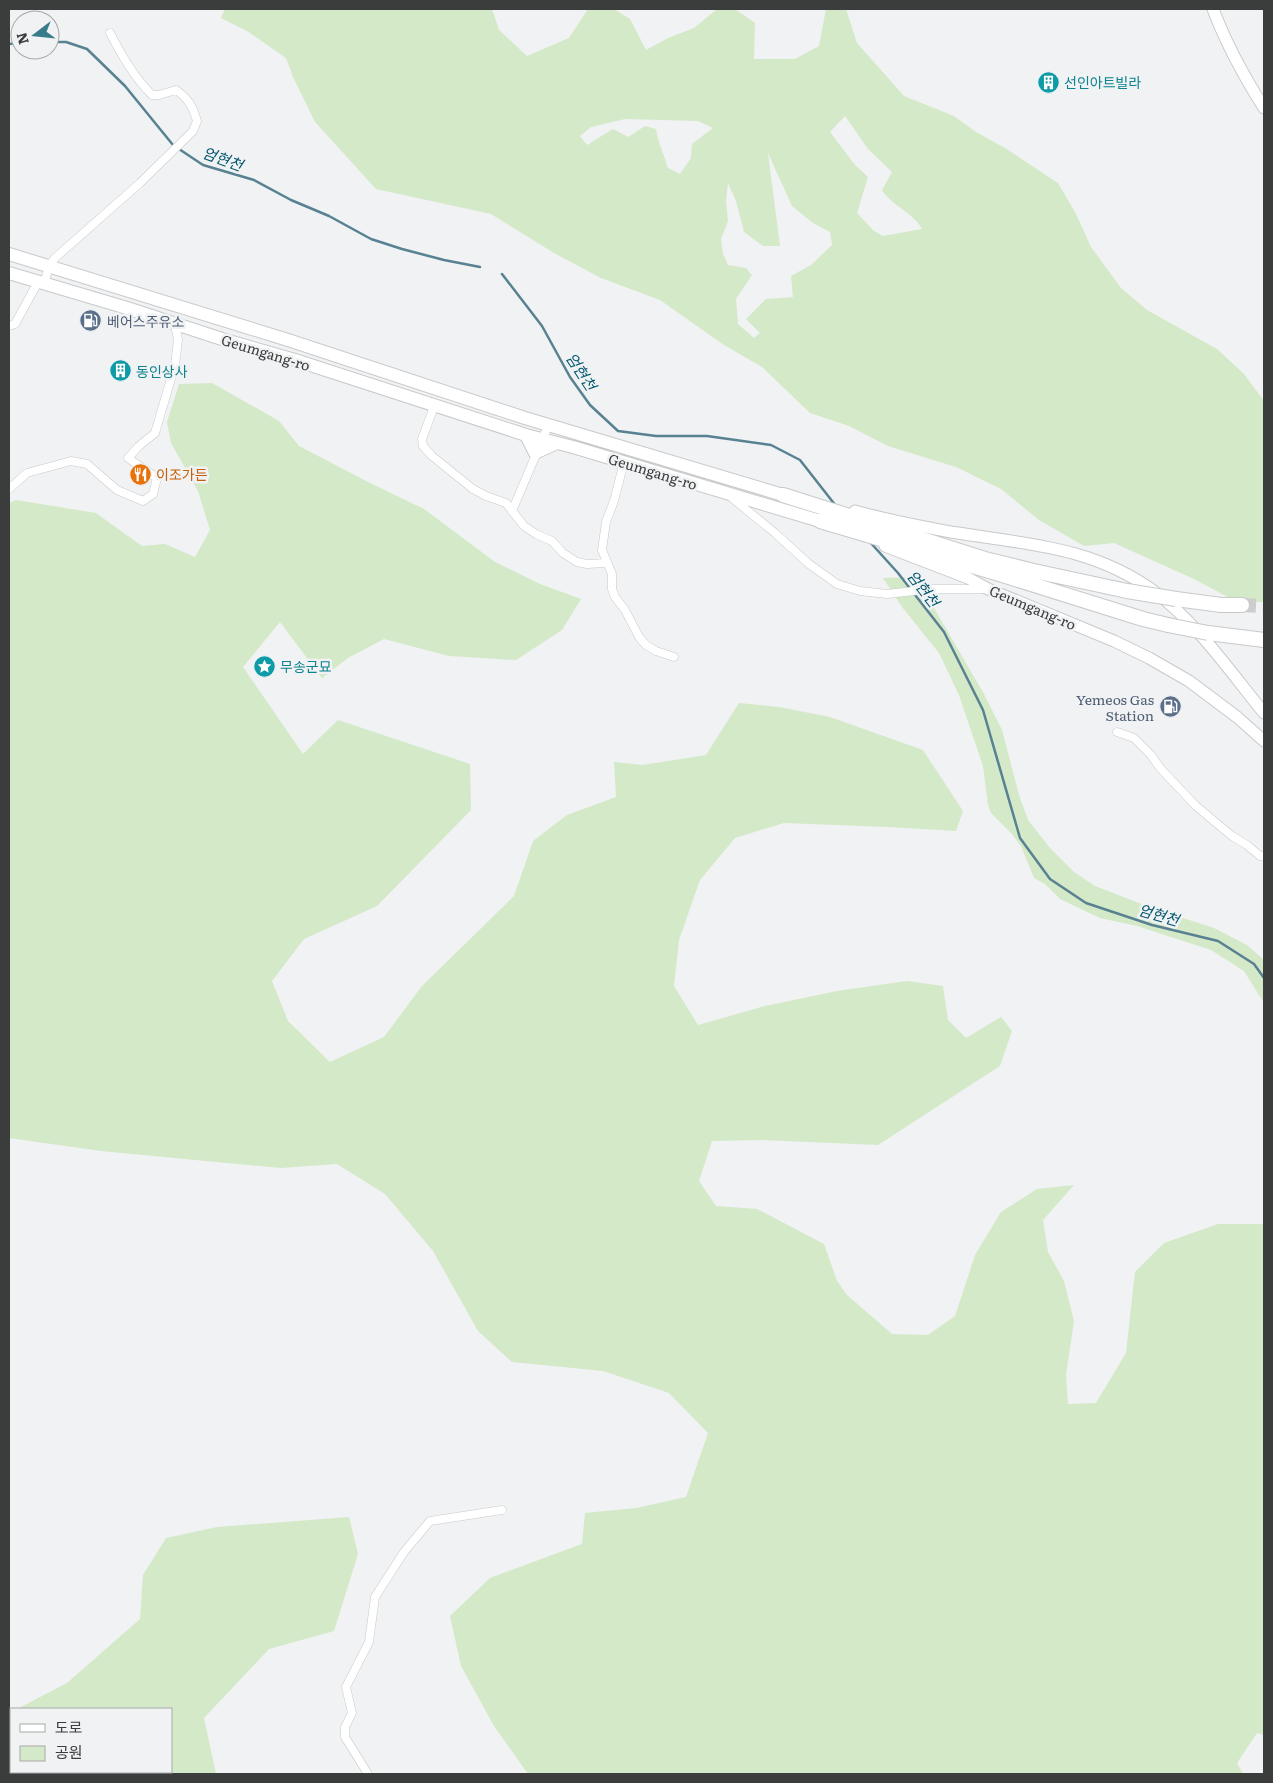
<svg xmlns="http://www.w3.org/2000/svg" width="1273" height="1783" font-family="Literata,'Noto Sans KR',serif">
<style>
.green{fill:#d4e9c8;fill-rule:evenodd}
.lines{fill:none;stroke-linecap:round;stroke-linejoin:round}
.stream{stroke:#588192;stroke-width:2.5}
.highway-tunnel{stroke:#cccece;stroke-width:14;stroke-dasharray:14 7;stroke-linecap:butt}
.street-casing{stroke:#c8c9cb;stroke-width:9}
.secondary-casing{stroke:#c8c9cb;stroke-width:13}
.primary-casing{stroke:#c8c9cb;stroke-width:14}
.highway-casing{stroke:#c8c9cb;stroke-width:16}
.street{stroke:#fff;stroke-width:8}
.secondary{stroke:#fff;stroke-width:11}
.primary{stroke:#fff;stroke-width:12}
.highway{stroke:#fff;stroke-width:14}
.highway-bridge-casing{stroke:#c8c9cb;stroke-width:16;stroke-linecap:butt}
.highway-bridge{stroke:#fff;stroke-width:14}
.labels{text-anchor:middle;dominant-baseline:central;stroke-width:5;stroke-linejoin:round;paint-order:stroke}
.culture-label{font-size:14px;fill:#0d838f;stroke:#f0f2f3;text-anchor:start}
.service-label{font-size:14px;fill:#4e5e75;stroke:#f0f2f3;text-anchor:start}
.street-label{font-size:14px;fill:#3b3c3c;stroke:#f0f2f3}
.food-label{font-size:14px;fill:#c56008;stroke:#f0f2f3;text-anchor:start}
.water-label{font-size:15px;font-style:italic;fill:#045770;stroke:#f0f2f3}
</style>
<rect width="100%" height="100%" fill="#f0f2f3"/>
<path class="green" d="M225 9H492L499 30 527 56 569 38 588 9H614L630 19 646 50 668 38 694 28 717 9H735L755 23 754 59H795L819 46 826 9H846L857 43 904 96 954 116 976 132 1005 148 1058 183 1076 214 1091 247 1121 288 1147 310 1217 349 1244 374 1264 401V602L1235 601 1194 579 1114 543 1084 546 1039 520 1001 489 956 467 888 446 849 426 810 413 762 367 724 345 660 300 601 278 554 253 491 214 376 189 315 122 293 77 286 58 247 31 221 18ZM845 116 868 149 892 172 882 190C892 206 914 213 922 229L883 236 874 231 857 213 868 177 855 165 830 132ZM625 119 698 121 713 128 692 144 691 158 680 174 668 168C664 154 658 143 656 129L645 126 628 137 613 129 587 145 580 136 591 127ZM768 153 792 206 813 223 830 232 832 245 811 265 791 276 793 297 766 299 746 319 760 333 754 338 738 324 736 299 752 275 746 268 728 265 723 254 721 239 728 221 726 201 728 183 736 201 744 232 763 246H780Z
M212 383 279 421 299 446 368 482 424 509 495 562 540 584 581 599 562 630 516 660 449 656 384 639 348 658 322 678 280 622 243 667 303 754 338 720 470 764 471 810 377 906 304 939 272 981 288 1021 330 1062 384 1037 422 986 514 896 533 841 567 815 616 797 614 762 643 765 706 755 739 703 779 707 830 717 923 750 963 811 956 831 888 827 784 823 735 838 700 880 679 940 674 986 698 1025 765 1006 837 991 907 981 943 986 948 1020 966 1038 1001 1017 1012 1031 1000 1066 878 1145 762 1140 712 1141 699 1181 716 1206 757 1209 824 1244 837 1281 847 1295 892 1334 928 1335 955 1316 975 1255 1001 1212 1037 1189 1074 1185 1043 1220 1048 1252 1064 1281 1074 1321 1066 1375 1068 1404 1096 1403 1126 1353 1135 1272 1164 1243 1218 1224H1264V1735L1257 1733 1237 1763 1243 1774H528L494 1726 461 1666 450 1616 490 1578 582 1544 585 1513 636 1508 686 1497 708 1433 669 1393 603 1371 512 1362 478 1331 433 1251 385 1194 337 1164 281 1168 101 1151 9 1138V503L16 500 96 513 142 546 165 544 195 557 210 530 198 491 171 443 167 422 179 384Z
M916 577 984 694 1002 730 1019 795 1028 820 1050 848 1074 872 1095 886 1152 908 1214 928 1247 945 1264 960V1003L1244 971 1211 950 1137 926 1100 918 1060 899 1045 884 1034 878 1021 846 1011 833 991 813 988 805 983 766 959 695 939 653 902 607 883 578Z
M349 1517 358 1554 334 1631 269 1649 204 1718 216 1774H45L44 1772H171V1709H17L67 1683 140 1619 143 1575 166 1538 217 1527Z"/>
<g class="lines">
<path class="stream" d="M50 42H66L87 49 125 86 173 145 203 165 254 180 291 200 329 216 371 239 402 249 444 260 480 267
M9 44 20 43
M502 274 542 326 570 377 590 405 618 431 656 436H707L771 445 800 460 836 506
M869 541 898 573 944 632 983 710 1020 838 1050 879 1086 903 1152 925 1218 941 1254 964 1264 978"/>
<path class="highway-tunnel" d="M1242 605 1264 606"/>
<defs>
<path id="street" d="M44 284 49 266 55 258 140 183 193 131 197 121C193 107 188 98 176 90L159 95H152C134 77 122 56 110 33
M9 326 15 324 38 282
M435 404 422 439 423 446 432 456 473 489 486 496 506 503 524 526 536 534 552 541 563 553 577 562 587 564 606 563
M624 462 614 501 606 522 602 550 612 574V589L615 597 625 610 639 637 646 645 656 651 674 657
M9 489 27 473 71 461 87 464 117 490 143 501 153 494 157 478 128 458 139 446 155 433 175 365 178 340 175 324
M732 498 775 533 809 564 837 584 860 591 887 594 932 589H983
M512 511 549 424
M1117 732 1134 738 1151 755 1160 768 1196 806 1232 836 1247 845 1260 856H1264
M368 1774 345 1737V1727L352 1713 346 1687 369 1642 375 1597 404 1552 430 1521 502 1510"/>
<path id="secondary" d="M1213 9C1227 46 1243 75 1264 108
M855 511C886 520 919 526 951 532 1025 544 1092 546 1155 592 1196 622 1232 674 1264 713
M885 546 968 578 988 589 1114 641 1149 658 1189 681 1237 717 1264 741"/>
<path id="primary" d="M9 254 288 340 525 418 783 495
M9 273 127 308 222 339 295 360 526 435 573 447 820 521
M526 435 535 453 557 443"/>
<path id="highway" d="M783 495 985 559 1034 571 1127 591
M820 521 996 573 1143 619 1168 625
M1176 599 1221 605H1242
M1208 633 1264 640"/>
</defs>
<use href="#street" class="street-casing"/>
<use href="#secondary" class="secondary-casing"/>
<use href="#primary" class="primary-casing"/>
<use href="#highway" class="highway-casing"/>
<use href="#street" class="street"/>
<use href="#secondary" class="secondary"/>
<use href="#primary" class="primary"/>
<use href="#highway" class="highway"/>
<defs>
<path id="highway-bridge" d="M1127 591 1176 599
M1168 625 1208 633"/>
</defs>
<use href="#highway-bridge" class="highway-bridge-casing"/>
<use href="#highway-bridge" class="highway-bridge"/>
</g>
<defs>
<symbol id="building-disc" viewBox="-11 -11 22 22"><circle r="9.5" fill="#0f9aa8" stroke="#f0f2f3"/><path d="M-4-6H4V6H1V3H-1V6H-4ZM-2.5-4.3h1.7v1.8h-1.7ZM.8-4.3h1.7v1.8H.8ZM-2.5-1h1.7V.8h-1.7ZM.8-1h1.7V.8H.8Z" fill="#fff"/></symbol>
<symbol id="fuel-disc" viewBox="-11 -11 22 22"><circle r="9.5" fill="#5c6f8a" stroke="#f0f2f3"/><path d="M-5.5-6h7V0h2V4h1.3V-2.5L3-4.5l.8-.8L6-3V5H2.5V1h-1V6h-7ZM-4.2-4.7v3.2H.2V-4.7Z" fill="#fff"/></symbol>
<symbol id="restaurant-disc" viewBox="-11 -11 22 22"><circle r="9.5" fill="#e8710a" stroke="#f0f2f3"/><path d="M-5-6h1v4h1v-4h1v4h1v-4h1v5L-1.5 .5V6h-2V.5L-5-1ZM5-6V6H3V1.5H1.5Q1.5-4 5-6Z" fill="#fff"/></symbol>
<symbol id="sight-disc" viewBox="-11 -11 22 22"><circle r="9.5" fill="#0f9aa8" stroke="#f0f2f3"/><path d="M0-6L1.8-2.2L6-1.7L2.9 1.2L3.7 5.4L0 3.3L-3.7 5.4L-2.9 1.2L-6-1.7L-1.8-2.2Z" fill="#fff"/></symbol>
</defs>
<g fill-rule="evenodd">
<use href="#building-disc" x="1036" y="70" width="25" height="25"/>
<use href="#fuel-disc" x="78" y="308" width="25" height="25"/>
<use href="#building-disc" x="108" y="358" width="25" height="25"/>
<use href="#restaurant-disc" x="128" y="462" width="25" height="25"/>
<use href="#sight-disc" x="252" y="654" width="25" height="25"/>
<use href="#fuel-disc" x="1158" y="694" width="25" height="25"/>
</g>
<g class="labels">
<g class="culture-label">
<text x="1064" y="82">선인아트빌라</text>
<text x="136" y="371">동인상사</text>
<text x="280" y="666">무송군묘</text>
</g>
<g class="service-label">
<text x="107" y="321">베어스주유소</text>
<text x="1154" y="699" text-anchor="end">Yemeos Gas<tspan x="1154" dy="16">Station</tspan></text>
</g>
<g class="street-label">
<text transform="translate(266 352) rotate(17)">Geumgang-ro</text>
<text transform="translate(653 471) rotate(17)">Geumgang-ro</text>
<text transform="translate(1033 607) rotate(23)">Geumgang-ro</text>
</g>
<g class="food-label">
<text x="156" y="474">이조가든</text>
</g>
<g class="water-label">
<text transform="translate(223 158) rotate(20)">엄현천</text>
<text transform="translate(582 371) rotate(57)">엄현천</text>
<text transform="translate(924 588) rotate(52)">엄현천</text>
<text transform="translate(1159 914) rotate(16)">엄현천</text>
</g>
</g>
<rect width="1273" height="1783" fill="none" stroke="#3b3c3c" stroke-width="20"/>
<rect x="10" y="1708" width="162" height="65" fill="#f0f2f3" stroke="#a8a9aa"/>
<rect x="20" y="1724" width="25" height="8" fill="#ffffff" stroke="#a8a9aa"/>
<text x="55" y="1733" font-size="15" fill="#3b3c3c">도로</text>
<rect x="20" y="1746" width="25" height="15" fill="#d4e9c8" stroke="#a8a9aa"/>
<text x="55" y="1758" font-size="15" fill="#3b3c3c">공원</text>
<g transform="translate(35 35) rotate(254)"><circle r="24" fill="#f0f2f3" stroke="#a8a9aa"/>
<path d="M0-4L9 19L0 12L-9 19Z" fill="#387c8c"/>
<text y="-8" font-size="14" font-weight="bold" text-anchor="middle" fill="#3b3c3c">N</text>
</g>
</svg>
